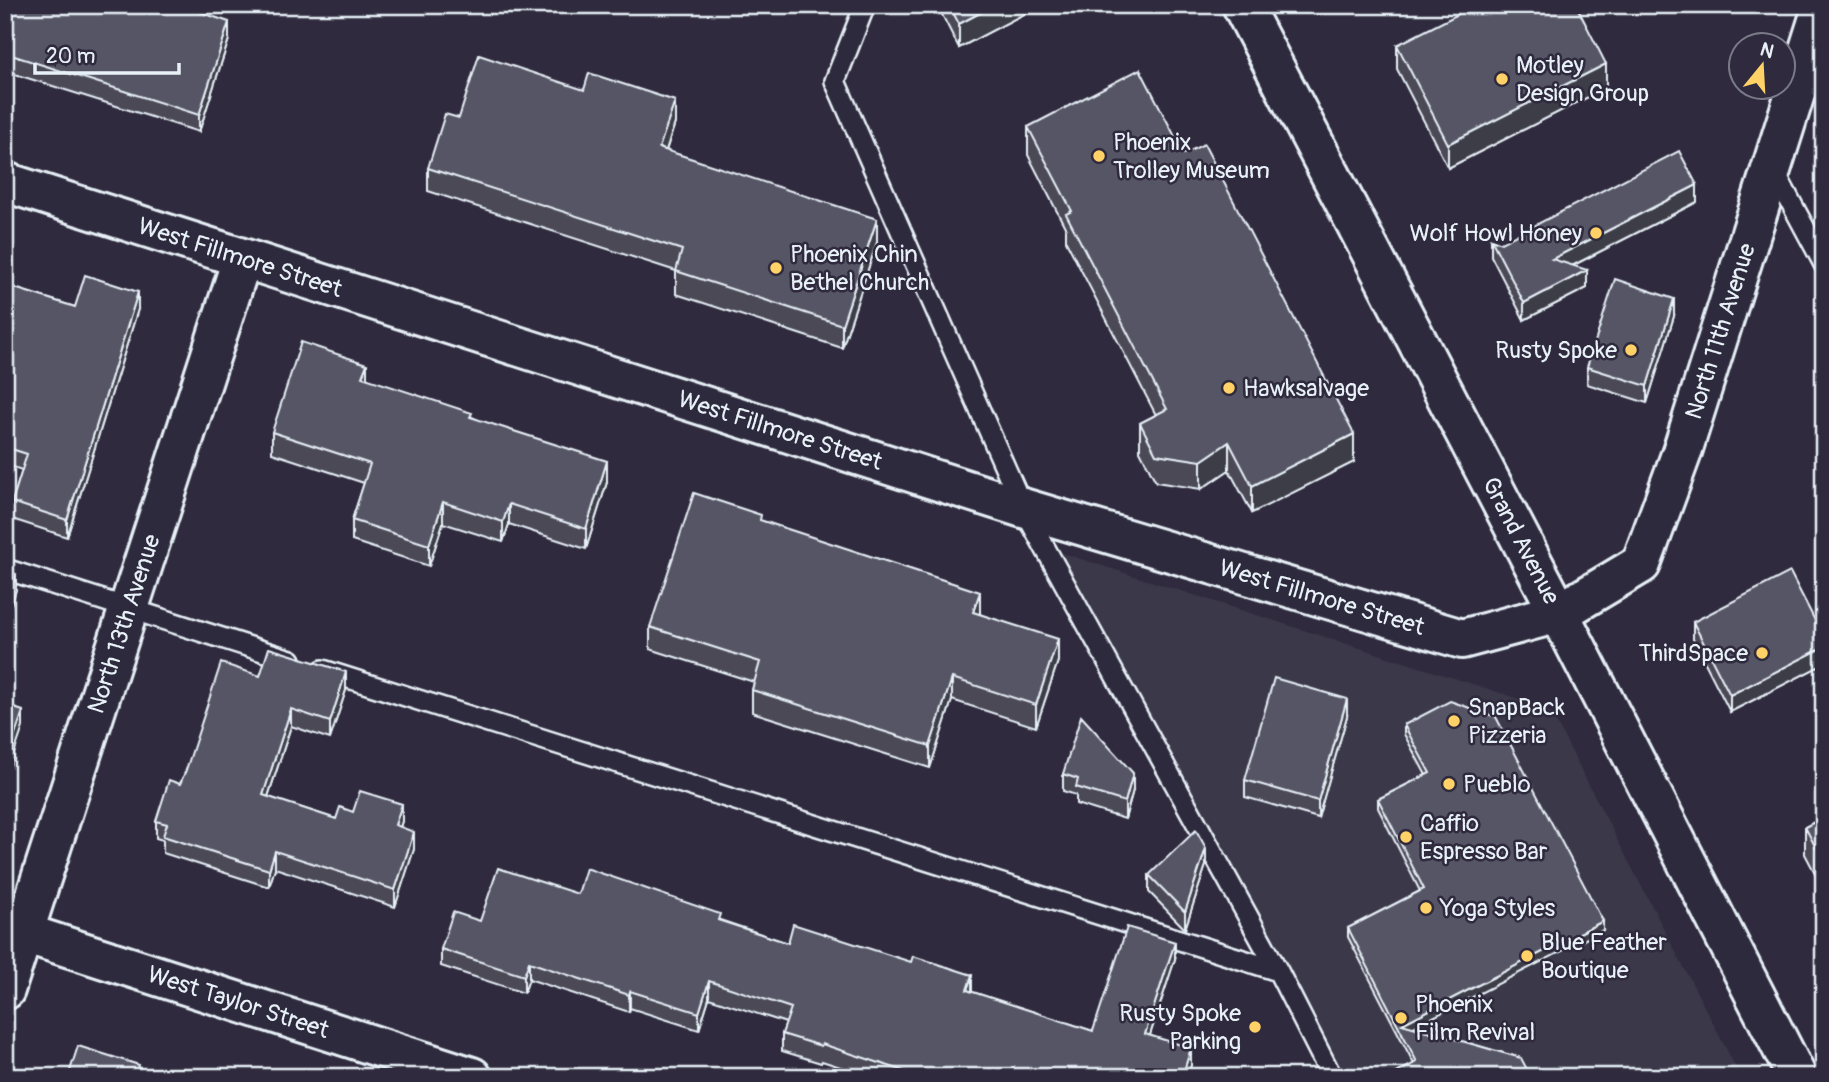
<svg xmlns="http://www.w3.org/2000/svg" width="1829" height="1082" font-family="Pangolin,sans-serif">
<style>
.built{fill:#3b3749}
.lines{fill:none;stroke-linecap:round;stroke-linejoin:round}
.service-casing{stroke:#e8f1f8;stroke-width:24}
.minor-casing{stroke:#e8f1f8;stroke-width:44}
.secondary-casing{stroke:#e8f1f8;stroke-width:44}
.service{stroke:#2f2a3d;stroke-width:19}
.minor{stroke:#2f2a3d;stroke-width:38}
.secondary{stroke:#2f2a3d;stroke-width:38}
.wall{fill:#4b4957;stroke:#e8f1f8;stroke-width:2}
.shaded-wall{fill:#3d3c47;stroke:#e8f1f8;stroke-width:2}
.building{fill:#575565;stroke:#e8f1f8;stroke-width:2}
.poi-dot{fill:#ffd166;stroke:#2f2a3d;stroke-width:2.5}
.labels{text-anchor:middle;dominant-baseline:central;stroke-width:5;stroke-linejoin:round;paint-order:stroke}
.poi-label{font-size:24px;fill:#e8f1f8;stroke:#2f2a3d;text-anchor:start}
.street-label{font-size:24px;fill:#e8f1f8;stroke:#2f2a3d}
</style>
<rect width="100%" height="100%" fill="#2f2a3d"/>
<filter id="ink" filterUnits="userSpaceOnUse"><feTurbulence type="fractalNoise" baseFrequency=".0143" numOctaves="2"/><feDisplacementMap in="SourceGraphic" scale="14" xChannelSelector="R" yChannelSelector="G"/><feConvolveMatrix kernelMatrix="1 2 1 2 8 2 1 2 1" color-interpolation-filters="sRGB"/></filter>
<g filter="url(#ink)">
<path class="built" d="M1044 547 1526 701 1551 712 1741 1077H1332Z"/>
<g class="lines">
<defs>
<path id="service" d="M865 5 835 81 1023 508 1278 971 1332 1077
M1773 169 1824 264
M5 569 291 660
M323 670 1278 971"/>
<g id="minor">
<path id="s1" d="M5 182 1023 508 1462 639 1559 613 1641 564 1682 452 1823 5"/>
<path id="s2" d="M5 927 472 1077"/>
<path id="s3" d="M5 990 242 259"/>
</g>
<g id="secondary">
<path id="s4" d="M1242 5 1559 613 1797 1077"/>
</g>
</defs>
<use href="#service" class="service-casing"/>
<use href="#minor" class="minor-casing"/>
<use href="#secondary" class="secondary-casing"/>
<use href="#service" class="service"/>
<use href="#minor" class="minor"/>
<use href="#secondary" class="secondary"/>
</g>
<path class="wall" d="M5 5 229 39 199 132 5 71Z
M937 5H1041L959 48Z
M1397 45 1606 88 1448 168 1397 69Z
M459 118 675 123 666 151 877 242 842 348 676 294V271L428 191V168Z
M1028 127 1184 154 1354 462 1252 513 1229 470 1201 489 1156 482 1140 451V423L1156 415 1066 241V229L1028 155Z
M1697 202 1572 266 1587 288 1524 320 1491 256V239L1501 243Z
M5 285 75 307 138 309 67 537 12 519V502L22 470 5 464Z
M1674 316 1647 403 1587 384V367Z
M367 379 472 417 607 482 586 549 509 524 503 542 443 523 429 566 352 541V520L364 483 272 453V432Z
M761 521 980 614 1058 661 1036 727 952 700 930 768 752 712V690L754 682 650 649V627Z
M1693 622 1824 638V664L1730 712 1693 639Z
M260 676 346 690 330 739 291 726 268 797 336 819 353 812 402 821 400 827 414 849 395 907 275 868 269 887 163 853V840L156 838V821L180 784Z
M1347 716 1318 818 1245 797V780Z
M1404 725 1603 930 1413 1027 1521 1058 1414 1064 1348 937V928L1420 891 1378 808V799L1426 775 1404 734Z
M1063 774 1133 790 1125 819 1076 804V795L1063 791Z
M1824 817V890L1805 854V827Z
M1206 865 1185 929 1149 892V875Z
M578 894 720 920 788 943 972 992 1093 1031 1175 959 1150 1035 1191 1065 1187 1077H871L822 1061 821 1063 782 1051V1034L786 1023 709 998 699 1030 630 1008 629 1012 529 979 524 993 441 966V949L480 921Z"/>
<path class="shaded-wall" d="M995 5H1041L959 48V24Z
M229 22V39L199 132V115Z
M1606 64V88L1448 168V144Z
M675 101V123L659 171V148Z
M1697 185V202L1552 276V259Z
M877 219V242L842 348V325Z
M1587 270V288L1524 320V303Z
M138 292V309L67 537V520Z
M1674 299V316L1647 403V386Z
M367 364V384L362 377Z
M1354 434V462L1252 513V486Z
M1229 442V470L1201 489V461Z
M607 461V482L586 549V529Z
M443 502V523L429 566V545Z
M509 504V524L503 542V522Z
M16 574V590L5 623V607Z
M980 592V613L973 634V612Z
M1058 639V661L1036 727V705Z
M1824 647V664L1730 712V695Z
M346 672V690L330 739V722Z
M952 678V700L930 768V746Z
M1347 699V716L1318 818V801Z
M291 709V726L263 812V795Z
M23 711V727L5 780V764Z
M1133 773V790L1125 819V802Z
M402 804V821L395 843V825Z
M414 832V849L395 907V890Z
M1206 848V865L1185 929V912Z
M275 851V868L269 887V870Z
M1603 921V930L1402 1033V1024Z
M1175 942V959L1145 1050V1034Z
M529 962V979L524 993V976Z
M972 975V992L967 990Z
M709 981V998L699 1030V1013Z
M630 991V1008L629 1012V995Z
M1191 1048V1065L1187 1077H1182Z"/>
<path class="building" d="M5 5H179L229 22 199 115 5 53Z
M949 5H995L959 24Z
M1476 5H1576L1606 64 1448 144 1397 45Z
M479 55 584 90 589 73 675 101 659 148 877 219 842 325 676 271 682 250 428 168 445 114 459 118Z
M1140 69 1184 154 1204 144 1354 434 1252 486 1229 442 1201 461 1156 454 1140 423 1167 409 1066 214 1072 211 1028 127Z
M1679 151 1697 185 1552 259 1587 270 1524 303 1491 239 1501 243Z
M85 275 138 292 67 520 12 502 27 454 5 447V285L75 307Z
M1615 279 1674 299 1647 386 1587 367Z
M301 342 367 364 362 377 472 413 470 417 607 461 586 529 509 504 503 522 443 502 429 545 352 520 370 464 272 432Z
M694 493 761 515 760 520 980 592 973 612 1058 639 1036 705 952 678 930 746 752 690 760 662 650 627Z
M5 570 16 574 5 607Z
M1790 572 1824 638V647L1730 695 1693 622Z
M269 648 346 672 330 722 291 709 263 795 336 819 340 807 353 812 360 791 402 804 395 825 414 832 395 890 275 851 269 870 163 836 167 824 156 821 169 780 180 784 186 770 221 663 260 676Z
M1274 678 1347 699 1318 801 1245 780Z
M1450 701 1496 717 1603 921 1402 1024 1521 1058 1531 1077H1389L1417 1062 1348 928 1424 889 1378 799 1430 773 1404 725Z
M5 705 23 711 5 764Z
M1081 716 1133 773 1125 802 1076 787 1078 779 1063 774Z
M1824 817V863L1805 827Z
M1196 830 1206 848 1185 912 1149 875Z
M498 868 578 894 586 868 720 914 718 920 788 943 793 924 911 962 913 956 972 975 967 990 1093 1031 1127 927 1175 942 1145 1034 1191 1048 1182 1077H922L822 1044 821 1046 782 1034 791 1008 709 981 699 1013 630 991 629 995 529 962 524 976 441 949 453 912 480 921Z
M78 1046 139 1065 136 1077H68Z"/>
</g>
<g class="poi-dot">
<circle cx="1502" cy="79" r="7"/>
<circle cx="1099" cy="156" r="7"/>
<circle cx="1596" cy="233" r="7"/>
<circle cx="776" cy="268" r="7"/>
<circle cx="1631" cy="350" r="7"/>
<circle cx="1229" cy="388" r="7"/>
<circle cx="1762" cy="653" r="7"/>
<circle cx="1454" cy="721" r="7"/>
<circle cx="1449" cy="784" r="7"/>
<circle cx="1406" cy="837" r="7"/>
<circle cx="1426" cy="908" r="7"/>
<circle cx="1527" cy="956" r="7"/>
<circle cx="1401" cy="1018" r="7"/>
<circle cx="1255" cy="1027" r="7"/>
</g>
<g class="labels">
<g class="poi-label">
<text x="1516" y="65">Motley<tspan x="1516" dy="28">Design Group</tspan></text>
<text x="1113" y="142">Phoenix<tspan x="1113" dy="28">Trolley Museum</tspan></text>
<text x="1582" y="233" text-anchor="end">Wolf Howl Honey</text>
<text x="790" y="254">Phoenix Chin<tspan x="790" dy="28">Bethel Church</tspan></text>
<text x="1617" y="350" text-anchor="end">Rusty Spoke</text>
<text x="1243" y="388">Hawksalvage</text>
<text x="1748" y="653" text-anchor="end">ThirdSpace</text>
<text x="1468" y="707">SnapBack<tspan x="1468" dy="28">Pizzeria</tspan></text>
<text x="1463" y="784">Pueblo</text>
<text x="1420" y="823">Caffio<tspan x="1420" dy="28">Espresso Bar</tspan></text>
<text x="1440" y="908">Yoga Styles</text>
<text x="1541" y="942">Blue Feather<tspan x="1541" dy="28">Boutique</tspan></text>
<text x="1415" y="1004">Phoenix<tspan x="1415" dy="28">Film Revival</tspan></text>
<text x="1241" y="1013" text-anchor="end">Rusty Spoke<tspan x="1241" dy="28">Parking</tspan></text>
</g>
<g class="street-label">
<text stroke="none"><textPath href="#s1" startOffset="247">West Fillmore Street</textPath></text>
<text stroke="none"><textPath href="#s1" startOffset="1969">North 11th Avenue</textPath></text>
<text stroke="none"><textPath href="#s1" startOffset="814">West Fillmore Street</textPath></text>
<text stroke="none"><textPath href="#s4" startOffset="604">Grand Avenue</textPath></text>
<text stroke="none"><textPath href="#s1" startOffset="1381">West Fillmore Street</textPath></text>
<text stroke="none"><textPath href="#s3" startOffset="385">North 13th Avenue</textPath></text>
<text stroke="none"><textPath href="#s2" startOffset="245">West Taylor Street</textPath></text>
</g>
</g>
<rect width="1829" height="1082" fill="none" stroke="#2f2a3d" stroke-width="28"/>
<rect x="14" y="14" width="1801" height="1054" fill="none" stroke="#e8f1f8" stroke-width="2.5" filter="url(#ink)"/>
<g transform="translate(1762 66) rotate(18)"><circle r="33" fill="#2f2a3d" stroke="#797a88" stroke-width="2"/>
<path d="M0-5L12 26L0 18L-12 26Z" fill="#ffd166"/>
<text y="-10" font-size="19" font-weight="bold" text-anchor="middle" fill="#e8f1f8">N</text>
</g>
<path d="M35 63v10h144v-10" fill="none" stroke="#e8f1f8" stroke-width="3.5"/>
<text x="46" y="63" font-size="21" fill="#e8f1f8" stroke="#2f2a3d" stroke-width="5" paint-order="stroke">20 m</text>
</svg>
